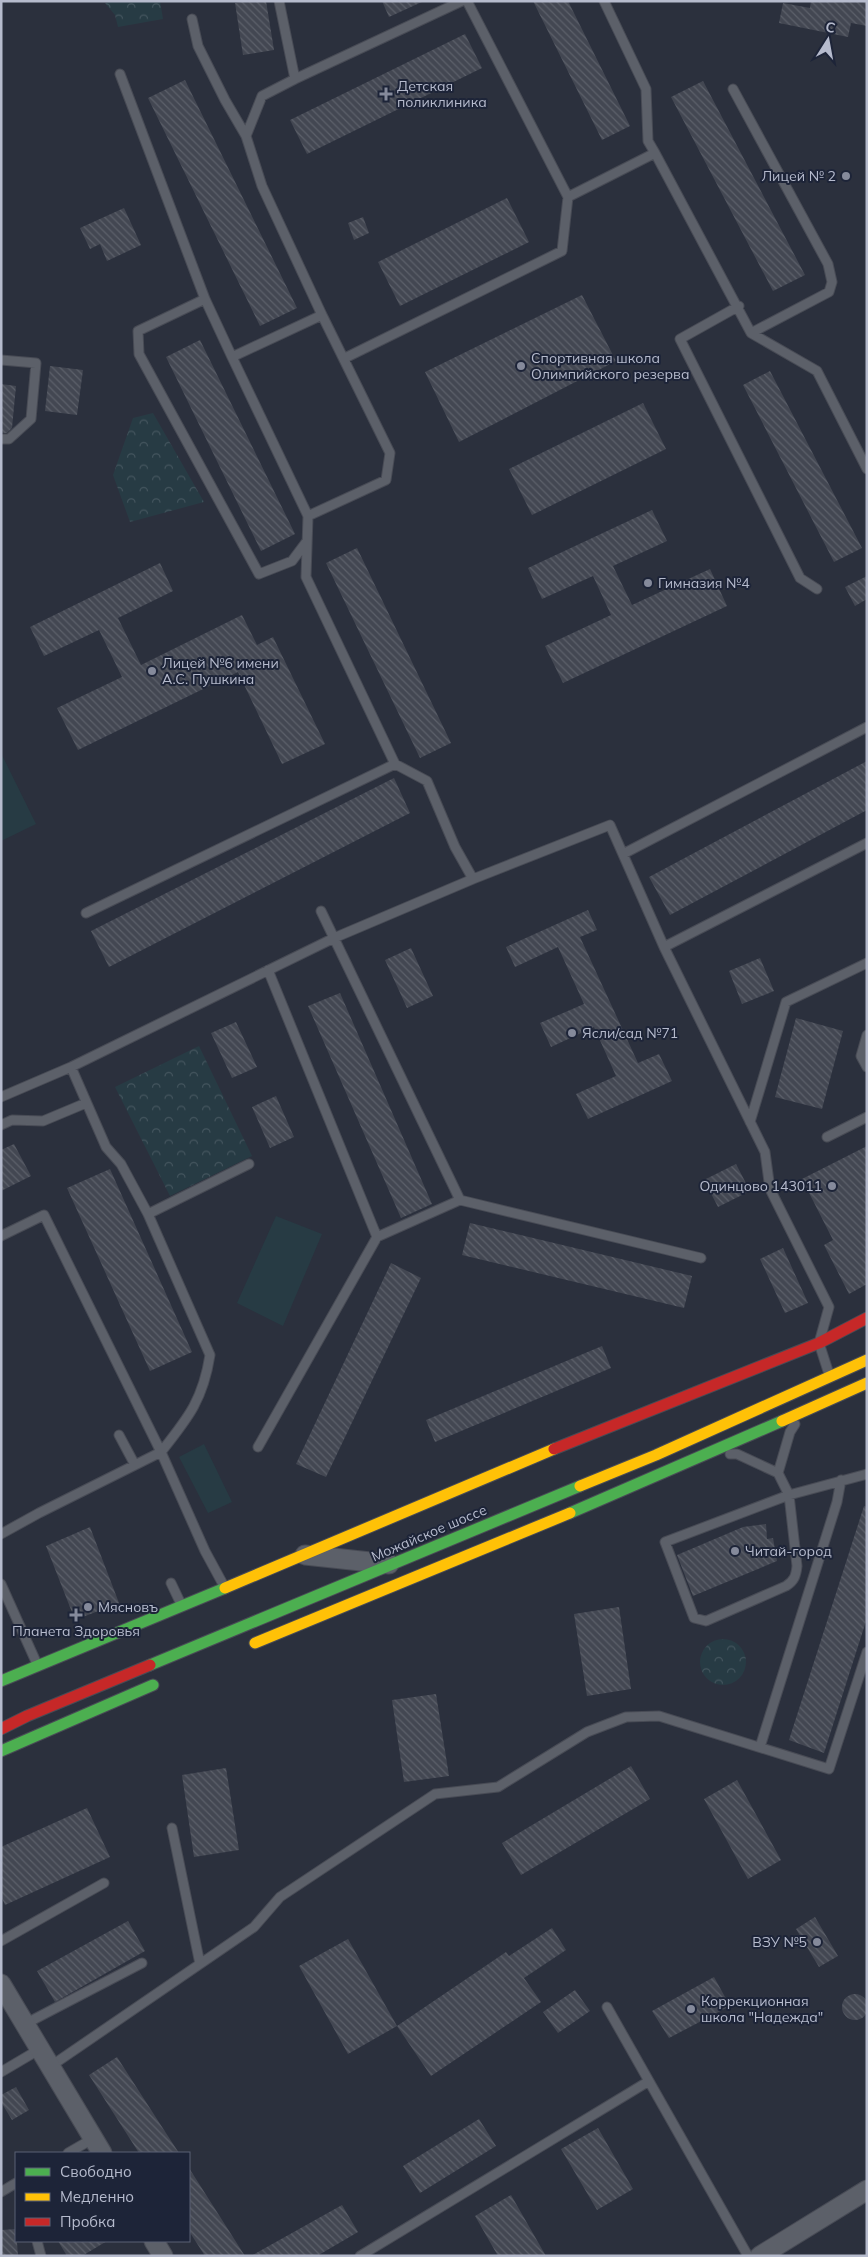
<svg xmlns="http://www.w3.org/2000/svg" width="868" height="2257" font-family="Mulish,sans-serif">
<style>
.forest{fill:url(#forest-crowns)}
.garden{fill:#273b44}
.building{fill:url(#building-back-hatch)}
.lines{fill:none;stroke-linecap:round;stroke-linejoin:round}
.lane-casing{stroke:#484b55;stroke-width:11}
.street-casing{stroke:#484b55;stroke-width:21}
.fast-casing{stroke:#484b55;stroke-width:13}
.slow-casing{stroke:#484b55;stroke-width:13}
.jam-casing{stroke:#484b55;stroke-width:13}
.lane{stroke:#5c6069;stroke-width:9}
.street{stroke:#5c6069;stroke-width:19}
.fast{stroke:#4caf50;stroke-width:11}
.slow{stroke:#ffc107;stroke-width:11}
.jam{stroke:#c62828;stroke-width:11}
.poi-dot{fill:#858a9b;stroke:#1d2438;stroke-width:2}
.labels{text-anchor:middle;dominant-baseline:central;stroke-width:4;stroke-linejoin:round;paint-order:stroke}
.poi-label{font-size:14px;fill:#b6bbcd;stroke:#1d2438;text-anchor:start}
.street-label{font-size:14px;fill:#b6bbcd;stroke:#1d2438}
</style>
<defs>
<pattern id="forest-crowns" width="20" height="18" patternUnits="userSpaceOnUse" patternTransform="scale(1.25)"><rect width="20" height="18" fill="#273b44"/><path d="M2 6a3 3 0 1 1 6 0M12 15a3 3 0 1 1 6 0" fill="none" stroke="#44555e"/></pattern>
<pattern id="building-back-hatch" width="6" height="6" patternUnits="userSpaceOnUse" patternTransform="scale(1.25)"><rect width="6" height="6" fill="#434752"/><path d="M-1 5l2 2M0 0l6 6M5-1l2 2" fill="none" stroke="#5c606a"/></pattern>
</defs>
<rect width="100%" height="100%" fill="#2b303d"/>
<path class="forest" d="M113 1H160L163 19 118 27 115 15 105 3Z
M153 413 204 502 130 522 113 475 133 418Z
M199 1046 252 1156 170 1196 115 1087Z
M700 1662a23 23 0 1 1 46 0a23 23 0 1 1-46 0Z"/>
<path class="garden" d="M1 753 36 824 1 841Z
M276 1216 322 1234 283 1326 237 1303Z
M204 1444 232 1502 208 1513 179 1457Z"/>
<path class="building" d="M247 1H266L274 50 243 55 235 3Z
M382 1H424L389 17Z
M533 1H568L630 126 602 140Z
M811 1H867V26L851 23 848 37 779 23 783 3 810 8Z
M465 34 482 68 307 154 290 120Z
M185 80 297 308 260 326 148 98Z
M703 81 805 275 773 291 671 97Z
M507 198 529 242 400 306 378 262Z
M124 208 141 245 107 261 100 244 90 249 80 228Z
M363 217 369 233 354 240 348 223Z
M582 295 616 361 459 442 425 372Z
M200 340 295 534 261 551 166 357Z
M50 366 83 370 77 415 45 411Z
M770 371 862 548 834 562 743 385Z
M1 384 16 386 12 428 7 433H1Z
M643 403 666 449 532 515 509 469Z
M652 510 667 541 613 566 632 605 710 569 727 606 563 683 545 646 611 615 593 576 542 599 528 568Z
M357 548 451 743 420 758 326 563Z
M160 563 173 591 118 618 141 665 242 615 257 645 273 637 325 744 282 764 238 672 78 750 57 708 122 677 99 630 44 656 30 627Z
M867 576V599L855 606 845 587Z
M867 761V810L670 915 649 877Z
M394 778 410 813 109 967 91 931Z
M588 910 597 930 580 937 638 1063 659 1054 672 1081 588 1119 576 1094 616 1076 594 1027 551 1047 540 1023 584 1004 558 947 515 967 506 947Z
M411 948 433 996 407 1008 385 960Z
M760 958 774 991 742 1004 729 971Z
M340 993 432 1204 401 1218 308 1006Z
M796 1018 843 1031 822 1109 775 1097Z
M236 1022 257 1067 232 1078 211 1033Z
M276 1096 294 1137 270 1148 252 1107Z
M14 1144 31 1176 1 1191V1150Z
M867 1146V1284L849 1294 824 1245 833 1240 802 1179Z
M736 1164 750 1191 718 1207 704 1180Z
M110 1169 192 1352 150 1371 67 1188Z
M470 1223 692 1276 684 1308 462 1255Z
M783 1248 808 1303 785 1313 760 1259Z
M391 1263 421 1278 326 1477 296 1464Z
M602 1346 611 1368 435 1442 426 1420Z
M864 1506 867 1507V1618L824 1753 789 1740Z
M766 1524 767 1539 773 1538 777 1561 693 1596 677 1555 743 1527Z
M90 1527 119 1603 75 1620 46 1546Z
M619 1607 631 1689 587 1696 574 1614Z
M436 1694 449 1776 404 1782 392 1700Z
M631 1766 650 1799 521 1875 502 1843Z
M226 1768 239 1850 194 1857 182 1775Z
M737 1780 781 1860 748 1879 704 1799Z
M87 1808 110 1857 5 1905 1 1896V1847Z
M815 1917 838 1956 819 1967 796 1929Z
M128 1921 145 1951 55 2002 37 1971Z
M552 1928 566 1950 524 1978 541 2002 431 2076 397 2026 506 1952 509 1956Z
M348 1939 397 2026 348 2054 299 1966Z
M714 1977 730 2006 669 2038 652 2011Z
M575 1990 590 2011 558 2033 543 2012Z
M842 2007a13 13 0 1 1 26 0a13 13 0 1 1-26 0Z
M117 2057 164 2130 179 2153H139L89 2075Z
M16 2087 29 2110 12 2120 1 2102V2095Z
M479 2119 496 2146 420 2193 403 2166Z
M598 2128 633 2189 597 2210 561 2149Z
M189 2168 245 2256H205L189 2231Z
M511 2195 546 2256H498L475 2216Z
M342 2205 358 2232 317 2256H251Z
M16 2229 18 2256H1V2230Z
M58 2241H107L82 2256H67Z"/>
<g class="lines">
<defs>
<path id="lane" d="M279 1 295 79 262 96 246 136 262 186 322 315 390 453 386 480 308 516 306 577 395 764 427 781 455 847 473 879
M467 1 568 197 655 153 751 333 817 371 867 469
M604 1 646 89 648 141 655 153
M192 19 198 46 225 100 246 136
M120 74 205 299
M295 79 462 1
M733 89 828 264 832 282 829 292 751 333
M739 306 680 339 800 578 817 589
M232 357 308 516
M345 358 562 251 568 197
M1 360 36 363 31 419 9 439H1
M307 541 292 561 259 574 139 354 138 331 205 299 232 357 322 315
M623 854 867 727
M86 913 395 764
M664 947 867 843
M268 970 377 1237 460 1200 321 911
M867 1035 861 1056 867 1067
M71 1067 106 1147 121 1164 148 1214
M1 1097 71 1067 334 938 473 879 610 825 664 947 765 1152 770 1189 829 1307 819 1343 829 1374
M750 1122 786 1002 867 963
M1 1125 12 1120 43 1121 86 1103
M827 1137 867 1117
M460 1200 701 1258
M1 1236 44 1215 161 1452C188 1418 203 1400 210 1355L148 1214 249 1164
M119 1435 135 1465
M258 1447 377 1237
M730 1454H737L778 1473 789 1495 867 1474
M778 1473 790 1432 795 1424
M789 1495 797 1566C796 1576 794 1581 786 1586L706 1621 694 1618 665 1542Z
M1 1534 39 1513 161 1452 205 1551 224 1586
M171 1583 181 1604
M1 1584 37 1664
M760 1747 837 1502 841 1480
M172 1828 200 1964
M1 1941 104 1883
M607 2007 748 2256
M25 2024 142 1963
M51 2066 254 1927 280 1897 435 1794 498 1787 587 1732 626 1717 659 1716 829 1769 867 1652
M1 2072 40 2049
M68 2153 94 2138
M1 2192 16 2183
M37 2241 41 2256
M360 2256 649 2081"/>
<path id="street" d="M305 1555 389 1564
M1 1984 102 2153
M154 2241 163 2256
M760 2256 867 2190"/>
<path id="fast" d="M570 1513 782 1421
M150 1665 580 1486
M1 1681 225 1588
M1 1751 153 1685"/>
<path id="slow" d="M782 1421 867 1383
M580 1486 656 1455 867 1360
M225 1588 554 1449
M255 1643 570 1513"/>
<path id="jam" d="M554 1449 819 1343 867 1318
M1 1729 27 1716 150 1665"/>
</defs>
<use href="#lane" class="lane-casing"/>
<use href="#street" class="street-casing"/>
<use href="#fast" class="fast-casing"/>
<use href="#slow" class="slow-casing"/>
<use href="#jam" class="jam-casing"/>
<use href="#lane" class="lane"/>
<use href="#street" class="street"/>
<use href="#fast" class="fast"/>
<use href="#slow" class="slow"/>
<use href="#jam" class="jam"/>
</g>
<g class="poi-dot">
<path d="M383.5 86.5h5v5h5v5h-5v5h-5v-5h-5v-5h5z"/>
<circle cx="846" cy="176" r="5"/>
<circle cx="521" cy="366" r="5"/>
<circle cx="648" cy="583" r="5"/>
<circle cx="152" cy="671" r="5"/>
<circle cx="572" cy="1033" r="5"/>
<circle cx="832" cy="1186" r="5"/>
<circle cx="735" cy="1551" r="5"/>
<circle cx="88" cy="1607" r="5"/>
<path d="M73.5 1607.5h5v5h5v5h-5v5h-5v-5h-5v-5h5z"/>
<circle cx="817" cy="1942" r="5"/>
<circle cx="691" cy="2009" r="5"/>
</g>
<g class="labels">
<g class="poi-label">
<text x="397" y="86">Детская<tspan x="397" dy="16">поликлиника</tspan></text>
<text x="836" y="176" text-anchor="end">Лицей № 2</text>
<text x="531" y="358">Спортивная школа<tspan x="531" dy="16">Олимпийского резерва</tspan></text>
<text x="658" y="583">Гимназия №4</text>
<text x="162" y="663">Лицей №6 имени<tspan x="162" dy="16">А.С. Пушкина</tspan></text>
<text x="582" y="1033">Ясли/сад №71</text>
<text x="822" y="1186" text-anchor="end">Одинцово 143011</text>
<text x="745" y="1551">Читай-город</text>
<text x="98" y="1607">Мясновъ</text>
<text x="76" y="1631" text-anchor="middle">Планета Здоровья</text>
<text x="807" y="1942" text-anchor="end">ВЗУ №5</text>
<text x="701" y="2001">Коррекционная<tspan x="701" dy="16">школа "Надежда"</tspan></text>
</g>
<g class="street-label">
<text transform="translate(429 1533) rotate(-23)">Можайское шоссе</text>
</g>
</g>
<rect width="868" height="2257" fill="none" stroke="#b6bbcd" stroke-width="5"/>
<rect x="15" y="2152" width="175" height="90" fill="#1d2438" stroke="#5a6074"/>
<rect x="25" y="2168" width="25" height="8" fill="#4caf50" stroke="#5a6074"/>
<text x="60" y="2177" font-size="15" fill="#b6bbcd">Свободно</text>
<rect x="25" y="2193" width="25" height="8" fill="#ffc107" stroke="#5a6074"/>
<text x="60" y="2202" font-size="15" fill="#b6bbcd">Медленно</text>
<rect x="25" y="2218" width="25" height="8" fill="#c62828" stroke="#5a6074"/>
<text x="60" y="2227" font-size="15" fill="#b6bbcd">Пробка</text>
<g transform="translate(828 40) rotate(11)" stroke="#1d2438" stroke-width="4" paint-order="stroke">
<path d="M0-4L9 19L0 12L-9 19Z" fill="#b6bbcd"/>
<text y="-8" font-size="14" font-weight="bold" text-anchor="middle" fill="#b6bbcd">С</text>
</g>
</svg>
